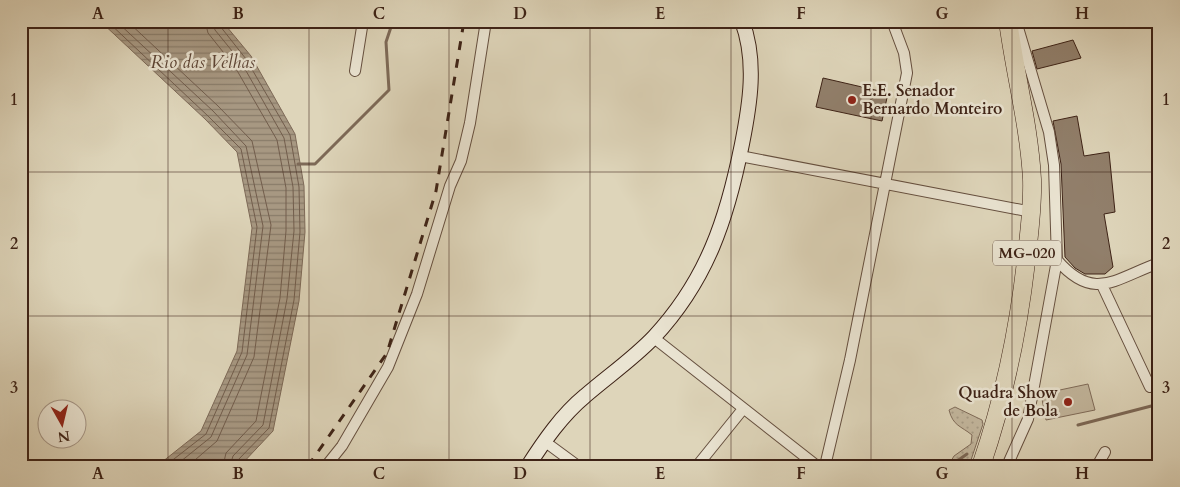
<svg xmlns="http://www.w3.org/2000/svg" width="1180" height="487" font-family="Cardo,serif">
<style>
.grass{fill:url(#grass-dots);stroke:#806c5a}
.garden{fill:#c3b79e;stroke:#806c5a}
.water{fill:url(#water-rules);stroke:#7d6957}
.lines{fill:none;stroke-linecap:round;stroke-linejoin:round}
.shore{stroke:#725d4c;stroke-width:1}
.stream{stroke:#7d6957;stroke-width:3}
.building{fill:#917f6b;stroke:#3d2216}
.street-casing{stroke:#654f3f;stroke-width:12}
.secondary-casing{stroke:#3d2216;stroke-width:16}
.highway-casing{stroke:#3d2216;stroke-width:19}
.street{stroke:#eae4d2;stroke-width:10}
.secondary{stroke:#eae4d2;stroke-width:14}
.highway{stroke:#ded5ba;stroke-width:18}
.rail{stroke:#3d2216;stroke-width:3;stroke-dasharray:9 9;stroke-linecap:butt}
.grid{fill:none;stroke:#3d2216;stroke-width:1;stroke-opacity:0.55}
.poi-dot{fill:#8f2418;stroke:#eae4d2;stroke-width:2}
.labels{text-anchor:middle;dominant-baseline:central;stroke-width:5;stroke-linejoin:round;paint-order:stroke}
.shield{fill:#eae4d2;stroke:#715c4e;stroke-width:1}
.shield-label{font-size:15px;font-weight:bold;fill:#3d2216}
.poi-label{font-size:16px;font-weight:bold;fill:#3d2216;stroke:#eae4d2;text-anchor:start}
.water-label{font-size:18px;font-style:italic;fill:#5d4536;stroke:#eae4d2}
.neatline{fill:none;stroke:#3d2216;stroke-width:2}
.grid-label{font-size:16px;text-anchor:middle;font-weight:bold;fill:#3d2216}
</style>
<defs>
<pattern id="grass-dots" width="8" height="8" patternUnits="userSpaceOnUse" patternTransform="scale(1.25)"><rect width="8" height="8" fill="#c3b79e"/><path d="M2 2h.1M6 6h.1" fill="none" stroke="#a89d87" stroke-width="1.8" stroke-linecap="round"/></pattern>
<pattern id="water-rules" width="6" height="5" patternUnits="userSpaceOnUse" patternTransform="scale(1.25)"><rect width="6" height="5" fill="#a79882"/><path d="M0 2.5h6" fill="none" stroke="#897c69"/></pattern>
</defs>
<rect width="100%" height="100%" fill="#ded5ba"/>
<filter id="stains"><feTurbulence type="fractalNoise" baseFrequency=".004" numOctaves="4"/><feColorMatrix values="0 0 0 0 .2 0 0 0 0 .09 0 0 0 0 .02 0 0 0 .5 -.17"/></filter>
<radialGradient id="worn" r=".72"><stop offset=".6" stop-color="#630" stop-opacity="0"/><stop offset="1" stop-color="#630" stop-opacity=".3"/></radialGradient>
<path class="grass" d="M955 407 982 420 983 424 969 466H948L954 456 971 444 972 435C961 426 953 426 949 410Z"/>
<path class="garden" d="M1088 384 1095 410 1046 420 1041 394Z"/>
<path class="water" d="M100 21H222L251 56 295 134 304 186 305 232 299 301 273 431 240 466H157L201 431 237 351 252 228 237 152 205 119Z"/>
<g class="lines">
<path class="shore" d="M107 21 208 116 241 149 257 227 242 352 206 434 165 466
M116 21 213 111 246 146 263 226 247 355 211 437 175 466
M127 21 218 106 252 141 271 225 254 357 217 441 188 466
M205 21 208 33 235 67 277 140 286 188V231L280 298 256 421 226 453 223 466
M212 21 215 30 241 62 284 138 293 187 294 231 287 299 263 425 233 456 230 466
M219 21 220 26 246 59 290 135 299 187 300 232 294 300 269 428 238 460 236 466"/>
<path class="stream" d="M298 164H315L389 90 386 42 393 21
M1078 425 1159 404
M950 466 967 454"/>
</g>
<path class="building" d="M1073 40 1081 58 1037 69 1032 51Z
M823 78 888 93 882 121 816 107Z
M1077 116 1084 156 1109 152 1115 212 1104 214 1113 267 1105 274H1085L1075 268 1065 257 1061 164 1053 121Z"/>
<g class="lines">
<defs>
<path id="street" d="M355 71 363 21
M740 156 1032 212
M1057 260C1094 303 1116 278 1159 263
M1102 285 1150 387
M654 338 817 466
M544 441 578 466
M326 466 342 446 388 367 417 294 450 186 461 161 470 123 486 21
M697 466 743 409
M825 466 850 360 907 73 904 53 892 21
M1007 466 1028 419 1057 260 1054 165 1049 132 1016 21
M1097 466 1105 452"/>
<path id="secondary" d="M528 466C544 441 562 415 585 396 608 376 633 359 654 337 707 280 727 219 742 144 750 104 757 61 742 21"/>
<path id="highway" d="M981 466C1004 399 1018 332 1026 262 1029 234 1033 207 1032 179 1029 125 1015 74 1008 21"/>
</defs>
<use href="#street" class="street-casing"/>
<use href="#secondary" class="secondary-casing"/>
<use href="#highway" class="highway-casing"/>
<use href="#street" class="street"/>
<use href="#secondary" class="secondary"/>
<use href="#highway" class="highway"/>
<path class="rail" d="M308 466 387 353 436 191 464 21"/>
</g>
<path class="grid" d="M168 21V466M309 21V466M449 21V466M590 21V466M731 21V466M871 21V466M1012 21V466M21 172H1159M21 316H1159"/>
<g class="poi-dot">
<circle cx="852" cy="100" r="5"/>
<circle cx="1068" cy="402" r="5"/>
</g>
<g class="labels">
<rect class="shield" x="993" y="240.5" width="68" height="25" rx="4"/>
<g class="shield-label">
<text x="1027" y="253">MG-020</text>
</g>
<g class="poi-label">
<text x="862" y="91">E.E. Senador<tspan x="862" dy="18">Bernardo Monteiro</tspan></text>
<text x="1058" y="393" text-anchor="end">Quadra Show<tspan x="1058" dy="18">de Bola</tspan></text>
</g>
<g class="water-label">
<text x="203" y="62">Rio das Velhas</text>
</g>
</g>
<rect width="1180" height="487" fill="none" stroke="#ded5ba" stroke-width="55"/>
<g transform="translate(62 424) rotate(172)"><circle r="24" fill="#eae4d2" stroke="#a59687"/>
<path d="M0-4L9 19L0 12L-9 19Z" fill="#8f2418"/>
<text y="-8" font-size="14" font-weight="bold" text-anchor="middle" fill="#3d2216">N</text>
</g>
<rect x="28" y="28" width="1124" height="432" class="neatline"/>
<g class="grid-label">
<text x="98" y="19">A</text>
<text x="238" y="19">B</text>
<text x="379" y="19">C</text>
<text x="520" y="19">D</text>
<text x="660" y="19">E</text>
<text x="801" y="19">F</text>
<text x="942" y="19">G</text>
<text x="1082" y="19">H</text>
<text x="14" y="105">1</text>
<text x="1166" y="105">1</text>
<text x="14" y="249">2</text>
<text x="1166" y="249">2</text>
<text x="14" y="393">3</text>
<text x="1166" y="393">3</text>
<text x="98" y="479">A</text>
<text x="238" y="479">B</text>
<text x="379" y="479">C</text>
<text x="520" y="479">D</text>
<text x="660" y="479">E</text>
<text x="801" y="479">F</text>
<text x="942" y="479">G</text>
<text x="1082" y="479">H</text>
</g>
<rect width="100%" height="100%" filter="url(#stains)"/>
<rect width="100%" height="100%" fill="url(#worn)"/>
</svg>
